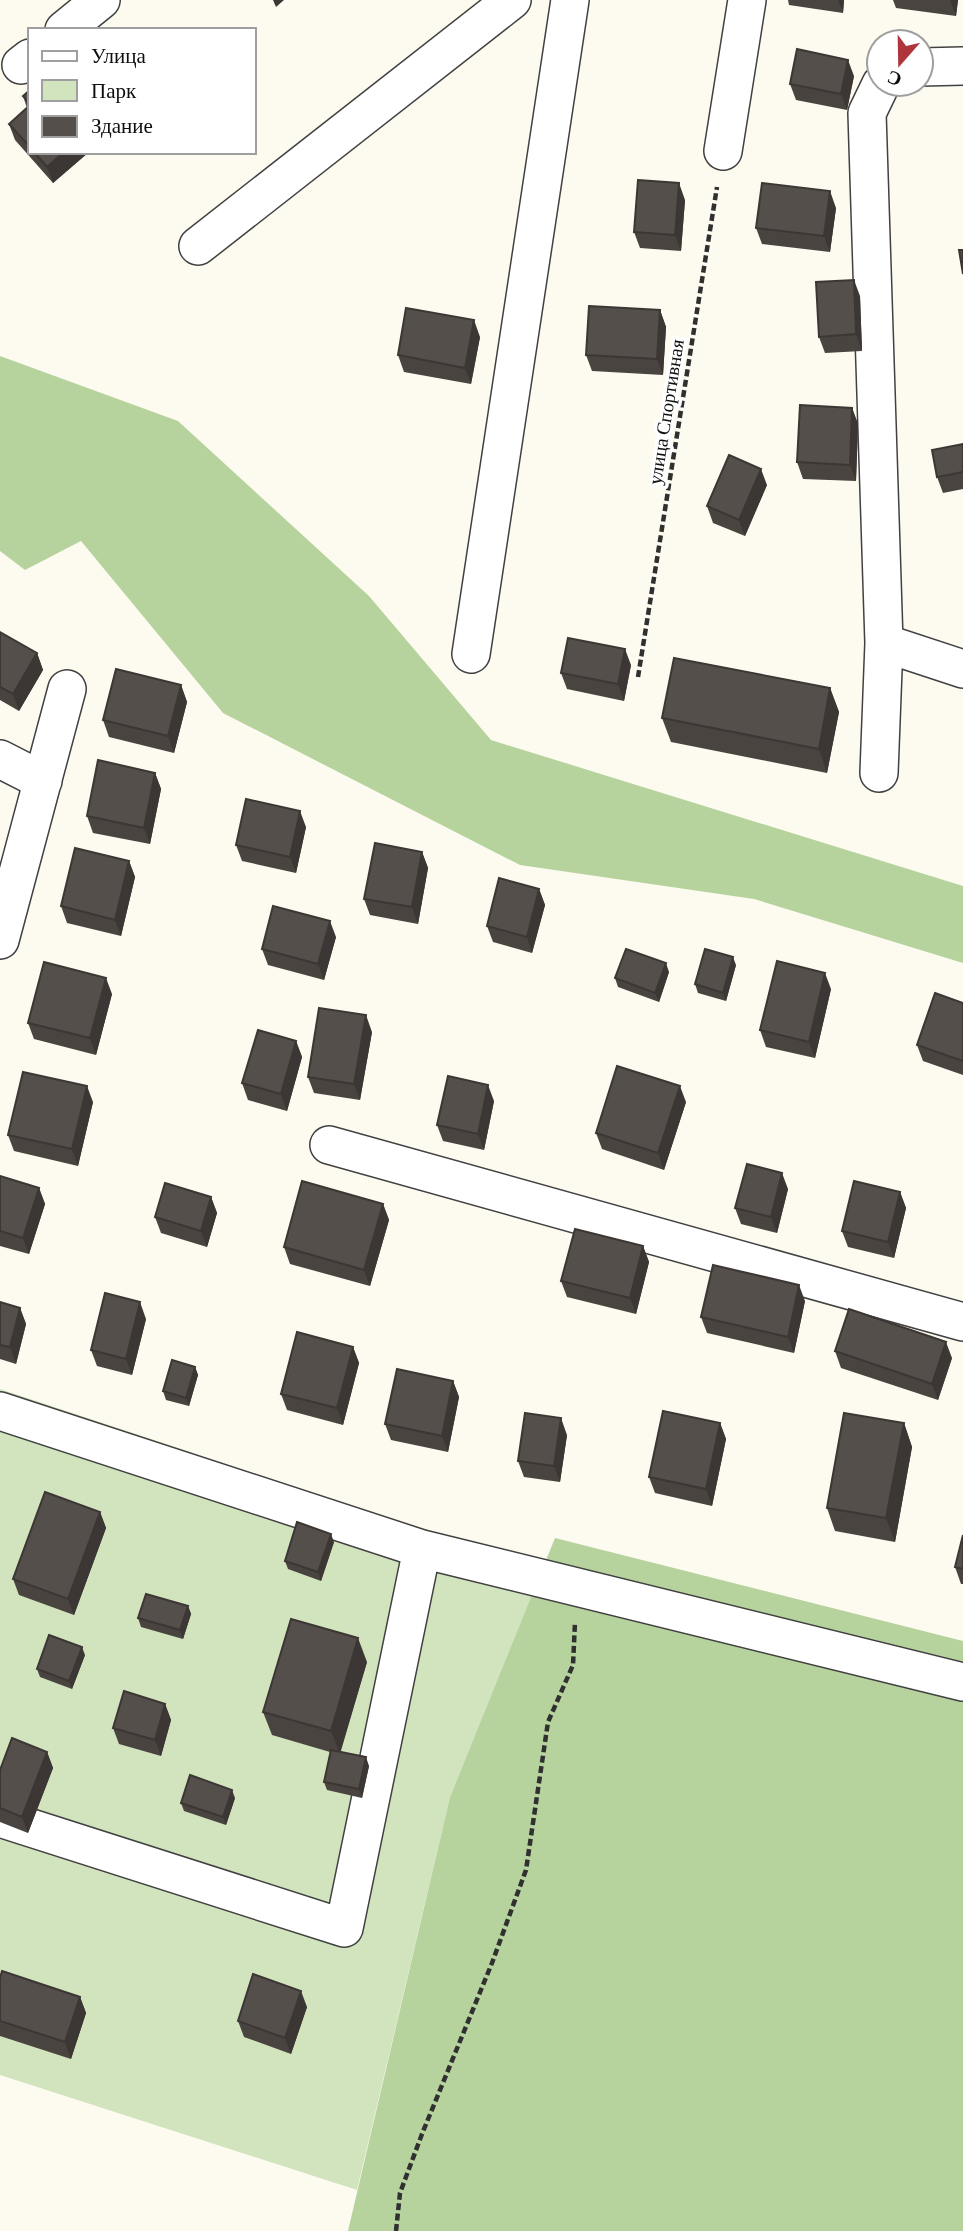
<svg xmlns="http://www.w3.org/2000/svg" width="963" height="2231" font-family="'Crimson Pro',serif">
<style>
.green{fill:#d2e4bd}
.forest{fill:#b6d39e}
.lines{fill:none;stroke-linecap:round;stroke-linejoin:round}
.minor-casing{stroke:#414141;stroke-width:40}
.path{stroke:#303030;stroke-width:4.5;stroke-dasharray:7 3.5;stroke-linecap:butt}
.minor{stroke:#fff;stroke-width:37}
.wall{fill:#494440}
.shaded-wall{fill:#3c3734}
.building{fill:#554f4b;stroke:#3c3734;stroke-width:2}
.labels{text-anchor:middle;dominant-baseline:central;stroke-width:7;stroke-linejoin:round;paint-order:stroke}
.street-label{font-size:19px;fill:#0e0e0e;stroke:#fff}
</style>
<rect width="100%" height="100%" fill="#fdfbf0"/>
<path class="green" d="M0 1389 543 1569 450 1797 357 2190 0 2075Z"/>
<path class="forest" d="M0 356 178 421 369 596 491 740 963 886V963L754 899 520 865 223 713 81 541 25 570 0 551Z
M555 1538 963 1641V2231H348L450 1797Z"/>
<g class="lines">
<defs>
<path id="minor" d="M64 30 101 0
M21 65 30 58
M921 67 963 66
M881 84 867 113 884 643
M723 151 747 0
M198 246 512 0
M471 654 570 0
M0 759 43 781
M879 773 884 643 963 669
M0 940 67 689
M329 1145 963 1322
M0 1411 422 1549 963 1682
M0 1818 344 1928 422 1549"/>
</defs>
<use href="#minor" class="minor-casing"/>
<path class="path" d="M638 677 717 187
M396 2231 400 2193 422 2134 492 1963 526 1870 548 1722 573 1665 575 1622"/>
<use href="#minor" class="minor"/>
</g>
<path class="wall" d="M788 0H844L843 13 789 5Z
M893 0H958L956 16 896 8Z
M854 76 847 110 796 100 790 84Z
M30 90V152H89L53 183 15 140 9 124 27 108 23 96Z
M685 200 681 251 640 248 634 232Z
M836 208 830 252 762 244 756 228Z
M860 296 862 351 825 353 819 337Z
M660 310 666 327 663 375 592 371 586 355Z
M480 337 471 384 404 372 398 355Z
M852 408 858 424 856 481 803 479 797 462Z
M963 444V489L943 493 937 477Z
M767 485 745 536 713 523 707 506Z
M0 632 37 653 43 670 19 711 0 700Z
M631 665 624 701 567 689 561 673Z
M181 685 187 702 174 753 109 737 103 720Z
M830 688 839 712 827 773 671 742 662 718Z
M155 773 161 789 150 844 93 833 87 816Z
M306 827 296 873 242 861 236 845Z
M422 852 428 868 418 924 370 915 364 899Z
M129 861 135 877 121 936 67 923 61 906Z
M539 889 545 905 532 953 493 942 487 926Z
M336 937 324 980 268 965 262 949Z
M736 965 726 1001 698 993 695 984Z
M669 972 659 1002 618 987 615 978Z
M831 989 815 1058 766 1047 760 1030Z
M112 994 96 1055 34 1039 28 1023Z
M963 1003V1075L923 1061 917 1045Z
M372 1032 360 1100 314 1093 308 1077Z
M296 1041 302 1057 287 1111 248 1100 242 1083Z
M494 1101 484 1150 443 1141 437 1125Z
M93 1102 78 1166 14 1151 8 1135Z
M686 1102 664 1170 602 1149 596 1133Z
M0 1176 39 1188 45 1204 29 1254 0 1246Z
M788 1189 777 1233 741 1224 735 1208Z
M900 1192 906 1208 894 1258 848 1247 842 1231Z
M211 1197 217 1213 207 1247 161 1233 155 1217Z
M383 1204 389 1220 370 1286 290 1264 284 1247Z
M643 1246 649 1262 636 1314 567 1297 561 1281Z
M805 1301 794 1353 707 1333 701 1317Z
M0 1302 20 1308 26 1324 16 1364 0 1359Z
M146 1319 132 1375 97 1366 91 1350Z
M353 1347 359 1363 343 1425 287 1410 281 1394Z
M835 1351 952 1358 938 1400 841 1368Z
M195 1367 198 1375 189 1406 166 1400 163 1391Z
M453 1381 459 1397 448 1452 391 1440 385 1424Z
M720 1423 726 1439 712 1506 655 1493 649 1477Z
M904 1423 912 1447 895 1542 835 1531 827 1508Z
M567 1435 560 1482 524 1477 518 1461Z
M100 1512 106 1528 74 1615 19 1595 13 1579Z
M963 1535V1584H961L955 1567Z
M334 1542 321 1581 288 1569 285 1561Z
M188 1606 191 1614 183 1639 141 1627 138 1618Z
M85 1655 72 1689 40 1677 37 1669Z
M367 1662 340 1752 369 1766 362 1798 327 1790 324 1782 330 1752 272 1735 263 1712Z
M165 1704 171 1720 161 1756 119 1744 113 1728Z
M47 1752 53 1768 28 1833 0 1822V1770Z
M235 1798 226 1825 184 1811 181 1803Z
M0 1978 80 1997 86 2013 71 2059 0 2036Z
M307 2007 291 2054 244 2037 238 2021Z"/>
<path class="shaded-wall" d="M273 0H284L276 7Z
M838 0H844L843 13Z
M950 0H958L956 16Z
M848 60 854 76 847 110 841 94Z
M64 152H89L53 183 47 167Z
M679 183 685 200 681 251 675 235Z
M830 191 836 208 830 252 824 236Z
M854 280 860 296 862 351 856 334Z
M660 310 666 327 663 375 657 359Z
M474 320 480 337 471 384 465 368Z
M852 408 858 424 856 481 850 465Z
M761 469 767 485 745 536 739 520Z
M625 649 631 665 624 701 618 684Z
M37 653 43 670 19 711 13 694Z
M181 685 187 702 174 753 168 736Z
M830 688 839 712 827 773 819 749Z
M155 773 161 789 150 844 144 828Z
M300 811 306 827 296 873 290 857Z
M422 852 428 868 418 924 412 907Z
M129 861 135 877 121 936 115 920Z
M539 889 545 905 532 953 527 937Z
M330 921 336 937 324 980 318 964Z
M733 957 736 965 726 1001 723 993Z
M666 963 669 972 659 1002 655 993Z
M825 973 831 989 815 1058 809 1042Z
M106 978 112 994 96 1055 90 1038Z
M366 1015 372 1032 360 1100 354 1084Z
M296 1041 302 1057 287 1111 281 1094Z
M488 1085 494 1101 484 1150 478 1134Z
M87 1086 93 1102 78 1166 72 1149Z
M680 1086 686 1102 664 1170 658 1153Z
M782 1173 788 1189 777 1233 771 1217Z
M39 1188 45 1204 29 1254 23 1238Z
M900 1192 906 1208 894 1258 888 1242Z
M211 1197 217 1213 207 1247 201 1231Z
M383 1204 389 1220 370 1286 364 1270Z
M643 1246 649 1262 636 1314 630 1298Z
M799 1285 805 1301 794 1353 788 1337Z
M140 1302 146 1319 132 1375 126 1359Z
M20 1308 26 1324 16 1364 10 1347Z
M946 1342 952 1358 938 1400 932 1384Z
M353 1347 359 1363 343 1425 337 1408Z
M195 1367 198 1375 189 1406 186 1398Z
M453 1381 459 1397 448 1452 442 1436Z
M561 1418 567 1435 560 1482 554 1466Z
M720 1423 726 1439 712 1506 706 1489Z
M904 1423 912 1447 895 1542 886 1518Z
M100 1512 106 1528 74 1615 68 1599Z
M331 1534 334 1542 321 1581 318 1572Z
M188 1606 191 1614 183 1639 180 1630Z
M358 1638 367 1662 340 1754 331 1731Z
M82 1647 85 1655 72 1689 69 1681Z
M165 1704 171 1720 161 1756 155 1740Z
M47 1752 53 1768 28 1833 22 1817Z
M366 1757 369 1766 362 1798 359 1789Z
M232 1790 235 1798 226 1825 223 1817Z
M301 1991 307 2007 291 2054 285 2038Z
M80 1997 86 2013 71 2059 65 2042Z"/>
<path class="building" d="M797 49 848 60 841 94 790 84Z
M30 90V104L23 96Z
M30 105V147L9 124Z
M34 152H64L47 167Z
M638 180 679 183 675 235 634 232Z
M762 183 830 191 824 236 756 228Z
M959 250H963V274Z
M854 280 856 334 819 337 816 282Z
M589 306 660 310 657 359 586 355Z
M406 308 474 320 465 368 398 355Z
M800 405 852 408 850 465 797 462Z
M963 444V472L937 477 932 450Z
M729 455 761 469 739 520 707 506Z
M0 632 37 653 13 694 0 687Z
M568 638 625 649 618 684 561 673Z
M674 658 830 688 819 749 662 718Z
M116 669 181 685 168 736 103 720Z
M98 760 155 773 144 828 87 816Z
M246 799 300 811 290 857 236 845Z
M375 843 422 852 412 907 364 899Z
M75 848 129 861 115 920 61 906Z
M499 878 539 889 527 937 487 926Z
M273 906 330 921 318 964 262 949Z
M626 949 666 963 655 993 615 978Z
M705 949 733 957 723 993 695 984Z
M777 961 825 973 809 1042 760 1030Z
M44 962 106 978 90 1038 28 1023Z
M935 993 963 1003V1061L917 1045Z
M319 1008 366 1015 354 1084 308 1077Z
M258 1030 296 1041 281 1094 242 1083Z
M617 1066 680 1086 658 1153 596 1133Z
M23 1072 87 1086 72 1149 8 1135Z
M448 1076 488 1085 478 1134 437 1125Z
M747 1164 782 1173 771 1217 735 1208Z
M0 1176 39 1188 23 1238 0 1231Z
M302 1181 383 1204 364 1270 284 1247Z
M854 1181 900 1192 888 1242 842 1231Z
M165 1183 211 1197 201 1231 155 1217Z
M575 1229 643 1246 630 1298 561 1281Z
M713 1265 799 1285 788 1337 701 1317Z
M105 1293 140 1302 126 1359 91 1350Z
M0 1302 20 1308 10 1347 0 1345Z
M849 1309 946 1342 932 1384 835 1351Z
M297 1332 353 1347 337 1408 281 1394Z
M172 1360 195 1367 186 1398 163 1391Z
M397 1369 453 1381 442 1436 385 1424Z
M663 1411 720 1423 706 1489 649 1477Z
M525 1413 561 1418 554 1466 518 1461Z
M844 1413 904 1423 886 1518 827 1508Z
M45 1492 100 1512 68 1599 13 1579Z
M297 1522 331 1534 318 1572 285 1561Z
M963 1535V1569L955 1567Z
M146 1594 188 1606 180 1630 138 1618Z
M291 1619 358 1638 331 1731 263 1712Z
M49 1635 82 1647 69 1681 37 1669Z
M124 1691 165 1704 155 1740 113 1728Z
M12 1738 47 1752 22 1817 0 1808V1770Z
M331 1750 366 1757 359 1789 324 1782Z
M190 1775 232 1790 223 1817 181 1803Z
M2 1971 80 1997 65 2042 0 2021V1978Z
M253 1974 301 1991 285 2038 238 2021Z"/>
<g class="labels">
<g class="street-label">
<text transform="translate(666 412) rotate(-81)">улица Спортивная</text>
</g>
</g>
<rect x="28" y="28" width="228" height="126" fill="#ffffff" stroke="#9f9f9f" stroke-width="2"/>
<rect x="42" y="51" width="35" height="10" fill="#ffffff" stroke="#9f9f9f" stroke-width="2"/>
<text x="91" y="63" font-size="21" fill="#0e0e0e">Улица</text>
<rect x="42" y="80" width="35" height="21" fill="#d2e4bd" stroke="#9f9f9f" stroke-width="2"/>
<text x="91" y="98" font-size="21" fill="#0e0e0e">Парк</text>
<rect x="42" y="116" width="35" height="21" fill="#554f4b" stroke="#9f9f9f" stroke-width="2"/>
<text x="91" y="133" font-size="21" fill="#0e0e0e">Здание</text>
<g transform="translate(900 63) rotate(200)"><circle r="33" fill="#ffffff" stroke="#9f9f9f" stroke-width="2"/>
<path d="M0-5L12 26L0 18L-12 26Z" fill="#ae353c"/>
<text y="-10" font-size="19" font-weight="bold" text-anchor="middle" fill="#0e0e0e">С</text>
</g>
</svg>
